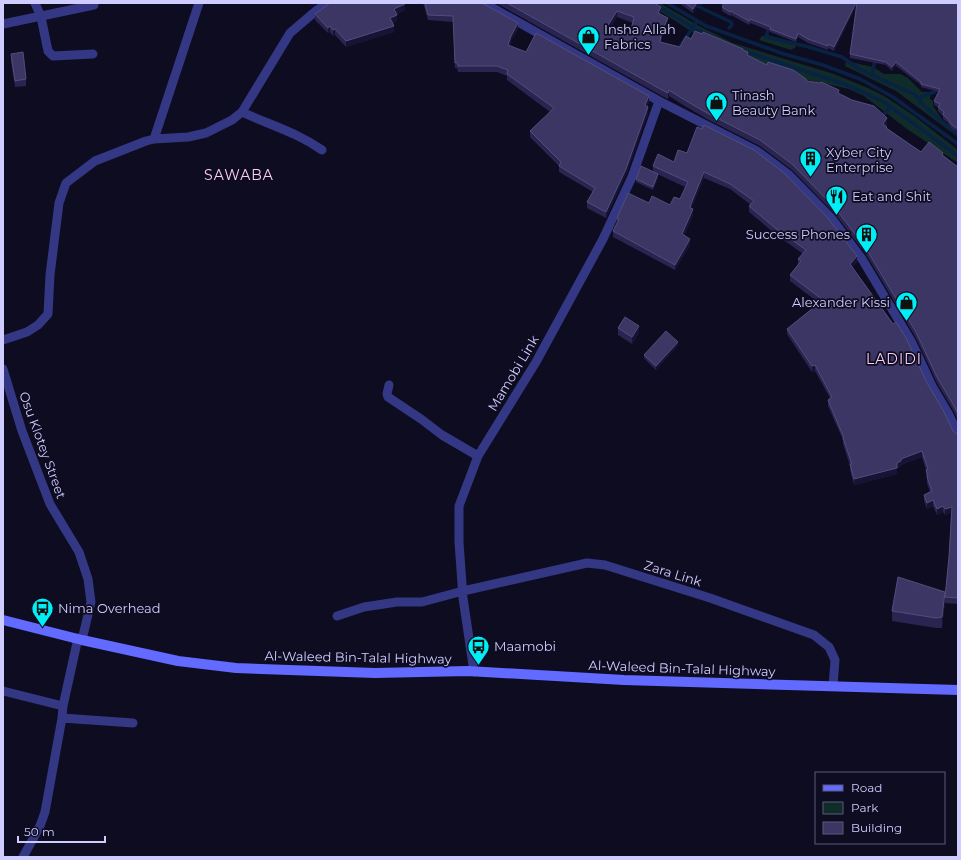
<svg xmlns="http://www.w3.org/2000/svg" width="961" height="860" font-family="Montserrat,sans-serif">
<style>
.green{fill:#0f2c29}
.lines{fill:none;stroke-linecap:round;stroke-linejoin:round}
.stream{stroke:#092244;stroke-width:3.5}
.street{stroke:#343783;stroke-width:9}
.secondary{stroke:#636aff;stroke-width:10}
.wall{fill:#292450;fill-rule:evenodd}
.shaded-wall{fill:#171335}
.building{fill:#3b3663;stroke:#524d7b;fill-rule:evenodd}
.labels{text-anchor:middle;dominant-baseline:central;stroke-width:3.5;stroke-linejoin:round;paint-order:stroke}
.poi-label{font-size:13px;fill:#cfccff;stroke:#0e0c21;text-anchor:start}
.street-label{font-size:13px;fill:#cfccff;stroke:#0e0c21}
.neighbourhood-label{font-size:14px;letter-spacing:1px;fill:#ffcef1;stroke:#0e0c21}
</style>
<rect width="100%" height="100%" fill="#0e0c21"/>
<path class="green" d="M647 3H660L699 26 733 43 834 74 868 88 884 96 913 115 958 150V163L907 129 864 96 849 89 808 80 783 69 777 70 694 33Z
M768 35 794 42 796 47 791 50 759 40 762 36Z
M846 61 873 67 884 74H900L908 78 922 92H931L930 99 933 101V106L944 122 958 134V137L896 91 845 66Z"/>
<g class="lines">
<path class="stream" d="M653 3 695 29 713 37
M667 3 706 26 784 54 823 65 860 79 893 97 958 144
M691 3 731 22 732 25 729 28
M769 26 766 37 809 47 842 57 859 69 889 83 914 94 918 98 922 104 958 135
M677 51 697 21
M744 51 847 85 884 102 958 156
M872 75 875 60
M918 98 934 92 938 89
M881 117 891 107"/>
<path class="street" d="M35 3 41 17 48 51 53 56 93 54
M484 3 659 101 757 151 788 174 832 219 862 259 911 341 932 386 948 413 958 434
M3 24 94 5
M242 112C270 125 296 132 322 150
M154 139 199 3
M3 340 27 332 38 325 48 314 50 275 59 203 66 183 95 161 146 141 154 139 188 137 206 133 232 120 242 112 290 33 317 10 328 3
M3 369 22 431 50 504 79 552 88 579 91 602 82 640
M389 385 387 394 388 397 421 419 442 435 478 456
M337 616 364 607 397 602H422L463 591 587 563 605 565 710 598 814 635 829 647 835 660 833 686
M474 672 463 598 459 542V506L478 456 536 362 603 239 632 177 659 101
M3 691 63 706
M62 718 133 723
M23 857 40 826 45 812 62 718 63 706 78 638"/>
<path class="secondary" d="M3 620 82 640 178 661 236 668 375 673 468 671 624 680 958 690"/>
</g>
<path class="wall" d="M423 3H482L518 29 511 41 510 46 649 102 647 107 648 113 626 175 606 218 587 208V202L593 192 559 172V166L530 137V131L550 112 507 80V76L497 72H458L457 68H455L453 22 428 20Z
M496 3H654L661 13 660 15 668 24 662 37 661 42 680 47 691 39 702 34 743 51 748 55 767 65 839 94 887 124 886 126 887 128 921 152 943 155 958 167V420L953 410 937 383 916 338 867 256 836 215 792 170 760 146 707 119 683 105 669 96 668 99 662 96ZM617 17 633 23 630 34 610 28Z
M679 3H702L701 5 699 4 693 13Z
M719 3H958V132L952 129 947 122 943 119V116L938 111V107L934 105V101L939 92 921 87V85L896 66 892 71 886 65 850 58V54L856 6 834 51 828 48V50L808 43 798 37 796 42 770 32V31L750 23 749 25 731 15 730 16 722 11V7L723 6Z
M405 10 397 14V21L393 23 394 32 346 47 335 35 333 36 330 32 328 33 315 20V14Z
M11 54 26 79V86L15 87 11 61Z
M678 150 857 262 852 267 927 383 953 431 957 434H958V604L945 603V597L949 557 951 513 945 515 943 512 937 515 933 506 927 509 924 501V495L930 492 927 483V478L926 476V470L922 457 901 465V467L897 468V474L854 485 850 470V466L843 444V440L828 406V400L830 398 815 371 812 372 787 334V329L819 303 790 281V275L798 265V259L803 254 774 233 749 212V206L751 205 730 189 704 178 691 209 693 215 684 236 690 245 675 270 613 237V231L617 223V218L649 203 670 205 680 199 685 187 653 172V166L674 162Z
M658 178 653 190 636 182V179Z
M618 328 639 333 632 344 618 335Z
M678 345 656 370 644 358V355Z
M945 602 942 628H936L892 621V611Z"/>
<path class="shaded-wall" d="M311 3H317L311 7Z
M697 3H699V4L693 13V9Z
M856 3H857V5L834 51V47Z
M405 4V10L394 15V9Z
M661 7V13L658 19V13Z
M617 11V17L607 33V27Z
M397 15V21L390 24V18Z
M668 18V24L662 37 660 47V42L662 31Z
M518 23V29L511 41 508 51V45L511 36Z
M330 26V32L328 33V28Z
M394 26V32L346 47V41Z
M335 29V35L333 36V30Z
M798 33V37L796 42V39Z
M896 62V66L892 71V67Z
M669 90V96L668 99V93Z
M649 96V102L645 111V105Z
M648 107V113L626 175 606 218V212Z
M887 118V124L883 129V124Z
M704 172V178L691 210 690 208 691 204Z
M658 174V178L653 190V187Z
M693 209V215L682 240V234Z
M690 239V245L675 270V265Z
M857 256V262L850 270V264Z
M639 326V333L632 344V337Z
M678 342V345L656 370V366Z
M815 365V371L812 372V366Z
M922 451V457L901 465V467L897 468V474L854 485V479L897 463 901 459Z
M933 500V506L927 509V503Z
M943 506V512L937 515V509Z
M952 507V513L945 515V509Z
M945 592V602L942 628V617Z"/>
<path class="building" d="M330 3H405V4L394 9 397 15 390 18 394 26 346 41 335 29 333 30 330 26 328 28 315 14Z
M425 3H482L518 23 511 36 508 45 526 52 536 33 649 96 645 105 648 107 626 169 606 212 587 202 595 188 559 166 561 162 530 131 554 108 507 74 508 70 497 66H458L457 62 455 63 453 16 428 15Z
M507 3H654L661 7 658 13 668 18 662 31 660 42 680 47 686 36 691 39 695 31 702 34 703 32 743 49V50L748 52 747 55 767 65 768 62 793 70 806 79 807 81 820 83 821 82 839 90 838 93 852 100 874 106 887 118 883 124 887 127 886 128 921 152 929 142 943 153 942 155 958 167V414L953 404 937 377 916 332 867 250 836 209 792 164 760 140 707 113 683 99 669 90 668 93 662 90ZM617 11 634 17 630 34 607 27Z
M685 3H697L693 9Z
M725 3H856L834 47 828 44V46L808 39 798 33 796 39 770 29 771 27 750 19 749 21 731 11 730 12 722 7Z
M857 3H958V129L952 125 947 118 943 115 944 112 938 107 940 104 934 101 940 89 921 84V82L896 62 892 67 886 62 850 54Z
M23 52 26 79 15 81 11 54Z
M704 125 754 150 784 173 827 217 857 256 850 264 893 324 896 322 906 338 927 383 943 410 953 431 957 434H958V598L945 597 949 557 952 507 945 509 943 506 937 509 933 500 927 503 924 495 932 491 927 477 928 476 926 470 928 469 922 451 901 459V461L897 463V468L854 479 850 464H852L843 438H844L828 400 832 397 815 365 812 366 787 329 823 300 790 275 801 261 798 259 806 250 774 227 749 206 754 201 730 184 704 172 691 204 690 208 693 209 682 234 690 239 675 265 613 231 619 219 617 218 628 193 649 203 652 196 670 205 674 197 680 199 688 182 653 166 658 154 674 162 678 150 687 153 697 127 702 129Z
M641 166 658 174 653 187 636 179Z
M625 317 639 326 632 337 618 328Z
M666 331 678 342 656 366 644 355Z
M898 577 945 592 942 617 936 618 892 611Z"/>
<defs>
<symbol id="shop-pin" viewBox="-11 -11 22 30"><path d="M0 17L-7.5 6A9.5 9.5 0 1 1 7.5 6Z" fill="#00eff7" stroke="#0e0c21"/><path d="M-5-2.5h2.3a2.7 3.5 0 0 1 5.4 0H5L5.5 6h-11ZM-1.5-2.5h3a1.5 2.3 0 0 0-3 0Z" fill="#111"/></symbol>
<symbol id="building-pin" viewBox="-11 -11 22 30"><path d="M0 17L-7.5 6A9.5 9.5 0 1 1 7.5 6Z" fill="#00eff7" stroke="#0e0c21"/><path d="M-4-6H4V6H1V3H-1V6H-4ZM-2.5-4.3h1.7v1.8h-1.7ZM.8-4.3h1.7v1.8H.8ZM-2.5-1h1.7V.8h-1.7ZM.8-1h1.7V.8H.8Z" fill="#111"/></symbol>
<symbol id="restaurant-pin" viewBox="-11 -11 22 30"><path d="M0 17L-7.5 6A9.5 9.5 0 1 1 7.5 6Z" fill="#00eff7" stroke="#0e0c21"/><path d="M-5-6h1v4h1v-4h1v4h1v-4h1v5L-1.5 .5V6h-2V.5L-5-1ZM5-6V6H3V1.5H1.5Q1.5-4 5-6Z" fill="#111"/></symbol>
<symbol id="bus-pin" viewBox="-11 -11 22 30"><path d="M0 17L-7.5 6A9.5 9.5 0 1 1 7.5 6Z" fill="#00eff7" stroke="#0e0c21"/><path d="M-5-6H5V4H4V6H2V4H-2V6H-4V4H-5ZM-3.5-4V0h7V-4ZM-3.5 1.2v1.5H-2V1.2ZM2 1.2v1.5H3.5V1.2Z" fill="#111"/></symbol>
</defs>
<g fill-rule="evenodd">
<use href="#shop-pin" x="576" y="24" width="25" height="34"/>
<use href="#shop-pin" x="704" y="90" width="25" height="34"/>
<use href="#building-pin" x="798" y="146" width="25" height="34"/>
<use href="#restaurant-pin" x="824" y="184" width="25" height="34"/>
<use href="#building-pin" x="854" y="222" width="25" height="34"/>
<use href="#shop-pin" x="894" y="290" width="25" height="34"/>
<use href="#bus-pin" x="30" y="596" width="25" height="34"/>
<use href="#bus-pin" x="466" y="634" width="25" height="34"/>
</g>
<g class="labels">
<g class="poi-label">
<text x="604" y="29">Insha Allah<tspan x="604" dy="15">Fabrics</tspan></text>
<text x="732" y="95">Tinash<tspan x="732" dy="15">Beauty Bank</tspan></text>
<text x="826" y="152">Xyber City<tspan x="826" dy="15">Enterprise</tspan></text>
<text x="852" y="196">Eat and Shit</text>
<text x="850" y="234" text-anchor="end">Success Phones</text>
<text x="890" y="302" text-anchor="end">Alexander Kissi</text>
<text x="58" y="608">Nima Overhead</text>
<text x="494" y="646">Maamobi</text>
</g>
<g class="street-label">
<text transform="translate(513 373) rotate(-59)">Mamobi Link</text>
<text transform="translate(43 445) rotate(70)">Osu Klotey Street</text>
<text transform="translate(673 573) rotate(17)">Zara Link</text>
<text transform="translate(358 657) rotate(1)">Al-Waleed Bin-Talal Highway</text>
<text transform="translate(682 668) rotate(2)">Al-Waleed Bin-Talal Highway</text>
</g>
<g class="neighbourhood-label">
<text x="239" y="175">SAWABA</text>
<text x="894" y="359">LADIDI</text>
</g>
</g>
<rect width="961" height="860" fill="none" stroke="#cfccff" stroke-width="8"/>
<rect x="815" y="772" width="130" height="72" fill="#0e0c21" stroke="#5b597a"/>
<rect x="823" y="785" width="20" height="6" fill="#636aff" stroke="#5b597a"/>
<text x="851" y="792" font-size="12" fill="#cfccff">Road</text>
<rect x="823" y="802" width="20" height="12" fill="#0f2c29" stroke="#5b597a"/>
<text x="851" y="812" font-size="12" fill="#cfccff">Park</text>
<rect x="823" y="822" width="20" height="12" fill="#3b3663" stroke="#5b597a"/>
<text x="851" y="832" font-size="12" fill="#cfccff">Building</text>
<path d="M18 836v6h87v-6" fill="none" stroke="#cfccff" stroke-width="2"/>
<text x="24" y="836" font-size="12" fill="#cfccff" stroke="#0e0c21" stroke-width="3" paint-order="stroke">50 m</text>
</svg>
